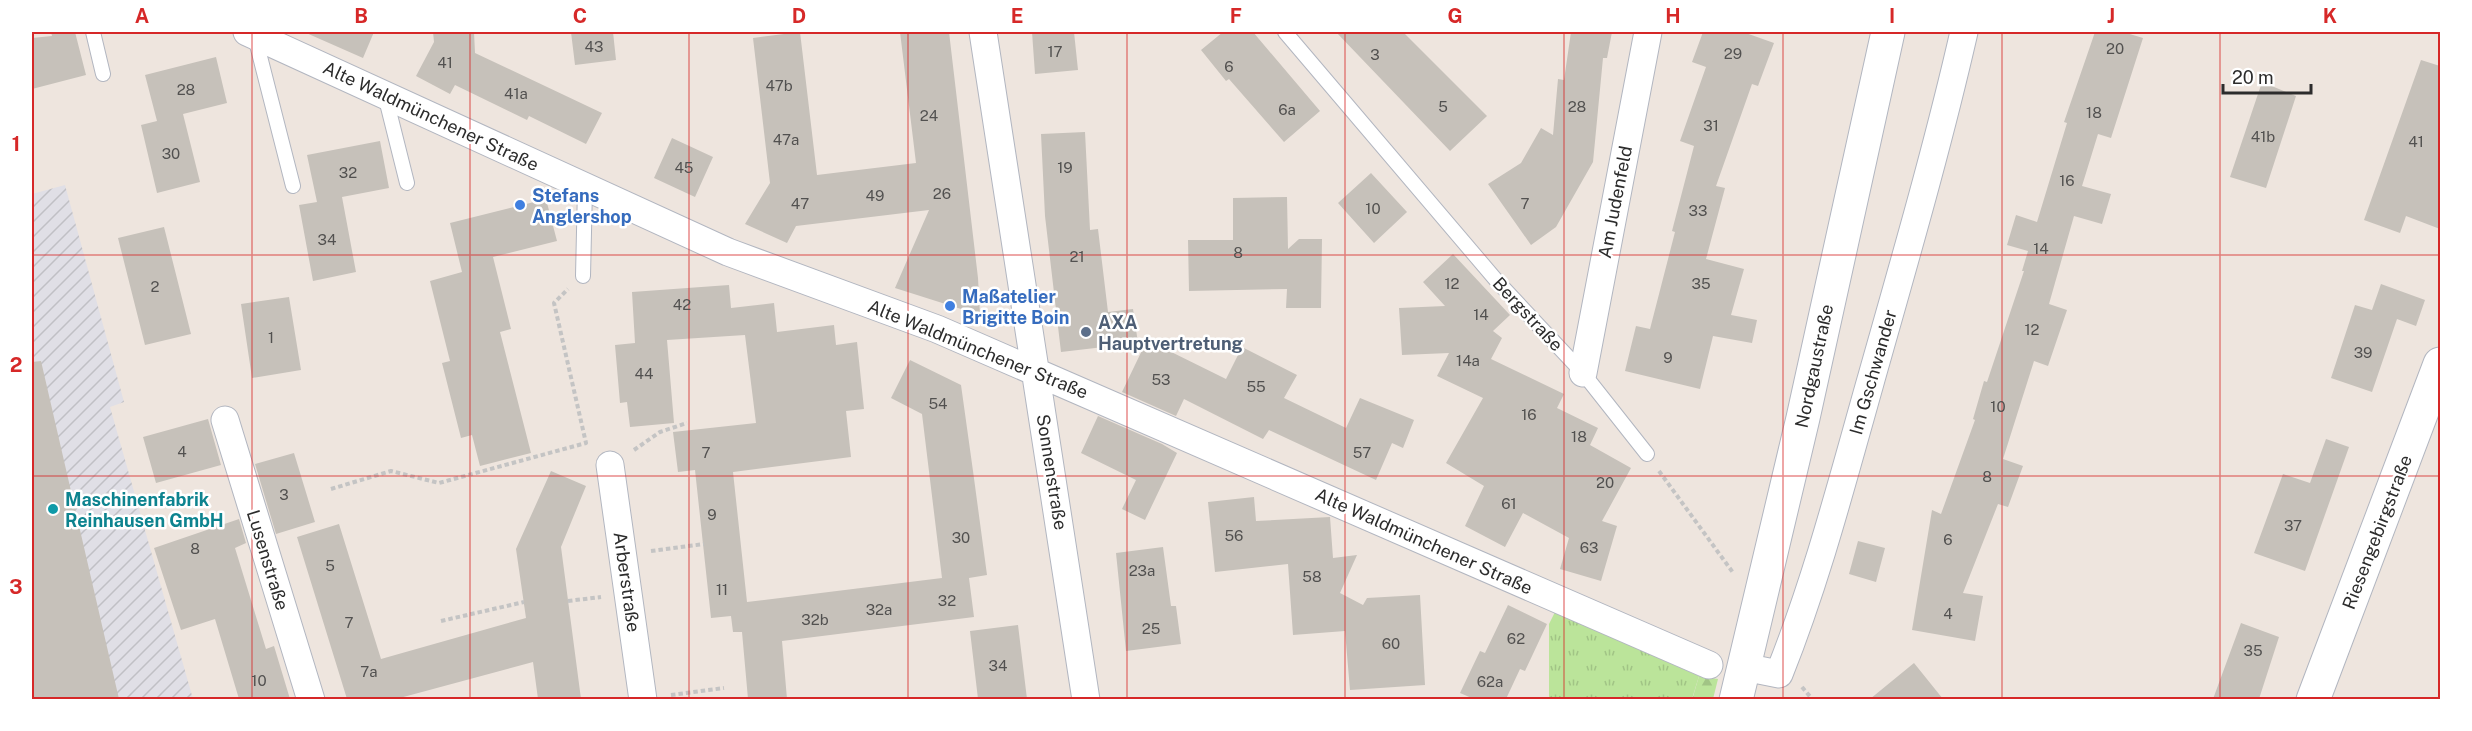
<svg xmlns="http://www.w3.org/2000/svg" width="2472" height="731" font-family="'Public Sans',sans-serif">
<style>
.industrial{fill:url(#industrial-furrows)}
.grass{fill:url(#grass-tufts)}
.forest{fill:url(#forest-firs)}
.building{fill:#c6c1ba}
.lines{fill:none;stroke-linecap:round;stroke-linejoin:round}
.service-casing{stroke:#b2b6c0;stroke-width:16}
.minor-casing{stroke:#b2b6c0;stroke-width:29}
.tertiary-casing{stroke:#b2b6c0;stroke-width:35}
.secondary-casing{stroke:#b2b6c0;stroke-width:35}
.path{stroke:#c4c4c4;stroke-width:4;stroke-dasharray:4.5 3;stroke-linecap:butt}
.service{stroke:#fff;stroke-width:14}
.minor{stroke:#fff;stroke-width:27}
.tertiary{stroke:#fff;stroke-width:33}
.secondary{stroke:#fff;stroke-width:33}
.grid{fill:none;stroke:#d62828;stroke-width:1.5;stroke-opacity:0.55}
.shop-dot{fill:#3f7fe0;stroke:#fff;stroke-width:2}
.service-dot{fill:#5c6f8a;stroke:#fff;stroke-width:2}
.culture-dot{fill:#0f9aa8;stroke:#fff;stroke-width:2}
.labels{text-anchor:middle;dominant-baseline:central;stroke-width:5;stroke-linejoin:round;paint-order:stroke}
.number-label{font-size:15px;fill:#525150}
.street-label{font-size:18px;fill:#2c2c2c;stroke:#fff}
.shop-label{font-size:18px;font-weight:bold;fill:#366cbe;stroke:#fff;text-anchor:start}
.service-label{font-size:18px;font-weight:bold;fill:#4e5e75;stroke:#fff;text-anchor:start}
.culture-label{font-size:18px;font-weight:bold;fill:#0d838f;stroke:#fff;text-anchor:start}
.neatline{fill:none;stroke:#d62828;stroke-width:2}
.grid-label{font-size:20px;text-anchor:middle;font-weight:bold;fill:#d62828}
</style>
<defs>
<pattern id="industrial-furrows" width="10" height="10" patternUnits="userSpaceOnUse" patternTransform="scale(1.5)"><rect width="10" height="10" fill="#e0dfe6"/><path d="M-1 1l2-2M0 10L10 0M9 11l2-2" fill="none" stroke="#c0c0c5"/></pattern>
<pattern id="grass-tufts" width="24" height="20" patternUnits="userSpaceOnUse" patternTransform="scale(1.5)"><rect width="24" height="20" fill="#bbe49a"/><path d="M3 7l-1-3M5 7V3M7 7l1-3M15 17l-1-3M17 17v-4M19 17l1-3" fill="none" stroke="#a1c485"/></pattern>
<pattern id="forest-firs" width="22" height="20" patternUnits="userSpaceOnUse" patternTransform="scale(1.5)"><rect width="22" height="20" fill="#bbe49a"/><path d="M5 1l3.5 6h-7zM16 11l3.5 6h-7z" fill="#a1c485"/></pattern>
</defs>
<rect width="100%" height="100%" fill="#eee5de"/>
<path class="industrial" d="M65 185 124 402 110 407 193 699 32 700V194Z"/>
<path class="grass" d="M1555 612 1699 676 1692 699H1549V624Z"/>
<path class="forest" d="M1699 676 1718 679 1713 699 1692 700Z"/>
<path class="building" d="M51 32H75L86 75 32 89V38L52 36Z
M304 32H374L363 58Z
M433 32H474L475 53 602 113 586 144 529 116 527 120 455 85 450 94 416 76 434 42Z
M571 32H613L616 60 575 65Z
M800 32 817 175 916 163 900 32H949L978 278 980 315 895 288 929 210 796 226 787 243 745 224 770 183 753 38Z
M1032 32H1074L1078 70 1035 74Z
M1223 32H1253L1320 111 1284 142 1229 79 1226 81 1201 50Z
M1336 32H1403L1487 116 1450 151Z
M1571 32H1612L1607 58H1603L1593 162 1556 227 1531 245 1488 184 1521 163 1541 128 1553 135 1558 79 1564 80Z
M1703 32H1743L1774 43 1758 86 1752 84 1716 186 1725 188 1706 259 1744 269 1731 315 1757 320 1752 343 1713 336 1700 389 1625 371 1636 326 1650 329 1675 232 1672 231 1694 146 1680 141 1706 67 1692 62Z
M2095 32H2123L2143 38 2111 138 2098 134 2082 186 2111 194 2102 224 2074 216 2049 304 2067 310 2048 366 2034 361 2003 459 2023 466 2008 507 1998 504 1963 593 1983 596 1975 641 1912 630 1932 510 1941 514 1975 420 1973 419 1984 381 1987 382 2024 271H2022L2028 251 2007 245 2016 215 2037 222 2067 123 2064 122Z
M216 57 227 103 183 114 200 182 157 193 141 125 157 121 145 75Z
M2421 60 2440 66V229L2406 216 2400 233 2364 220Z
M2262 82 2296 96 2266 188 2230 177Z
M1085 132 1090 230 1098 229 1108 312 1133 309 1138 343 1061 352 1045 216 1041 134Z
M672 138 713 157 695 197 654 178Z
M380 141 389 188 342 197 356 272 313 281 299 205 317 202 307 155Z
M1371 173 1407 212 1374 243 1338 203Z
M1287 197 1288 249 1299 239H1322L1321 308H1286L1287 289 1189 291 1188 240H1233V198Z
M546 199 557 241 493 257 511 329 500 332 531 453 480 466 472 435 461 438 442 363 450 361 430 281 462 272 450 223Z
M164 227 191 334 145 345 118 238Z
M1453 254 1510 315 1493 331 1502 338 1491 359 1564 394 1557 408 1598 428 1590 445 1631 468 1602 521 1617 526 1601 581 1560 569 1569 538 1523 513 1505 547 1465 526 1484 486 1446 463 1483 398 1437 376 1449 353 1402 355 1399 308 1445 306 1423 282Z
M2381 284 2425 300 2416 326 2397 319 2372 392 2331 378 2355 305 2372 310Z
M729 285 731 308 774 303 777 332 834 325 836 345 857 342 864 409 846 411 851 457 733 472 747 602 942 578 922 414 891 398 910 360 961 385 973 471 987 575 969 578 974 617 782 641 787 699H748L742 632H733L731 616 711 618 695 470 678 472 673 432 756 423 745 335 667 340 674 423 630 427 627 402 620 403 615 345 635 343 632 292Z
M289 297 301 370 252 378 241 304Z
M1147 340 1226 379 1242 347 1297 375 1284 398 1346 428 1360 398 1414 420 1403 448 1392 443 1376 480 1269 430 1263 439 1184 399 1176 416 1122 392Z
M41 361 119 699H32V362Z
M1098 416 1162 444 1177 453 1145 520 1122 509 1136 480 1081 453Z
M208 419 221 465 156 483 143 437Z
M2326 439 2349 447 2305 571 2254 553 2283 474 2310 483Z
M294 453 315 522 276 534 255 464Z
M551 471 586 486 561 547 581 699H538L533 662 396 699H347L297 537 339 524 381 659 526 618 516 549Z
M1254 497 1256 521 1330 517 1333 558 1357 555 1340 593 1363 605 1367 598 1420 595 1425 685 1350 690 1345 631 1293 635 1288 564 1215 572 1208 502Z
M239 519 246 543 235 548 266 649 274 646 290 699H239L215 619 181 630 154 548Z
M1858 541 1885 548 1876 582 1849 574Z
M1163 547 1171 606H1176L1181 644 1126 651 1116 553Z
M1508 605 1547 624 1525 671 1520 669 1506 699H1474L1460 693 1480 651 1485 653Z
M2241 623 2279 637 2259 699H2213Z
M1018 625 1027 699H978L970 631Z
M1914 663 1943 699H1870Z"/>
<g class="lines">
<defs>
<path id="service" d="M93 32 103 74
M1285 32 1496 280 1583 373 1647 454
M255 37 293 186
M385 95 407 183
M583 276 585 188"/>
<path id="minor" d="M247 32 728 252 937 329 1709 665
M983 32 1086 700
M1583 373 1648 32
M225 420 311 700
M610 465 643 700
M1744 667 1779 674C1817 579 1842 482 1870 383 1903 266 1937 150 1964 32"/>
<path id="tertiary" d="M2313 700 2440 364"/>
<path id="secondary" d="M1736 700 1803 418 1888 32"/>
</defs>
<use href="#service" class="service-casing"/>
<use href="#minor" class="minor-casing"/>
<use href="#tertiary" class="tertiary-casing"/>
<use href="#secondary" class="secondary-casing"/>
<path class="path" d="M634 450 660 432 687 423
M1659 471 1734 574
M331 489 391 471 439 483 586 443 554 303 568 289
M651 551 704 544
M568 601 601 597
M441 621 524 602
M1802 687 1813 700
M671 695 724 688"/>
<use href="#service" class="service"/>
<use href="#minor" class="minor"/>
<use href="#tertiary" class="tertiary"/>
<use href="#secondary" class="secondary"/>
</g>
<path class="grid" d="M252 32V700M470 32V700M689 32V700M908 32V700M1127 32V700M1345 32V700M1564 32V700M1783 32V700M2002 32V700M2220 32V700M32 255H2440M32 476H2440"/>
<g class="shop-dot">
<circle cx="520" cy="205" r="6"/>
<circle cx="950" cy="306" r="6"/>
</g>
<circle class="service-dot" cx="1086" cy="332" r="6"/>
<circle class="culture-dot" cx="53" cy="509" r="6"/>
<g class="labels">
<g class="number-label">
<text x="594" y="46">43</text>
<text x="2115" y="48">20</text>
<text x="1055" y="51">17</text>
<text x="1733" y="53">29</text>
<text x="1375" y="54">3</text>
<text x="445" y="62">41</text>
<text x="1229" y="66">6</text>
<text x="779" y="85">47b</text>
<text x="186" y="89">28</text>
<text x="516" y="93">41a</text>
<text x="1443" y="106">5</text>
<text x="1577" y="106">28</text>
<text x="1287" y="109">6a</text>
<text x="2094" y="112">18</text>
<text x="929" y="115">24</text>
<text x="1711" y="125">31</text>
<text x="2263" y="136">41b</text>
<text x="786" y="139">47a</text>
<text x="2416" y="141">41</text>
<text x="171" y="153">30</text>
<text x="684" y="167">45</text>
<text x="1065" y="167">19</text>
<text x="348" y="172">32</text>
<text x="2067" y="180">16</text>
<text x="942" y="193">26</text>
<text x="875" y="195">49</text>
<text x="800" y="203">47</text>
<text x="1525" y="203">7</text>
<text x="1373" y="208">10</text>
<text x="1698" y="210">33</text>
<text x="327" y="239">34</text>
<text x="2041" y="248">14</text>
<text x="1238" y="252">8</text>
<text x="1077" y="256">21</text>
<text x="1452" y="283">12</text>
<text x="1701" y="283">35</text>
<text x="155" y="286">2</text>
<text x="682" y="304">42</text>
<text x="1481" y="314">14</text>
<text x="2032" y="329">12</text>
<text x="271" y="337">1</text>
<text x="2363" y="352">39</text>
<text x="1668" y="357">9</text>
<text x="1468" y="360">14a</text>
<text x="644" y="373">44</text>
<text x="1161" y="379">53</text>
<text x="1256" y="386">55</text>
<text x="938" y="403">54</text>
<text x="1998" y="406">10</text>
<text x="1529" y="414">16</text>
<text x="1579" y="436">18</text>
<text x="182" y="451">4</text>
<text x="706" y="452">7</text>
<text x="1362" y="452">57</text>
<text x="1987" y="476">8</text>
<text x="1605" y="482">20</text>
<text x="284" y="494">3</text>
<text x="1509" y="503">61</text>
<text x="712" y="514">9</text>
<text x="2293" y="525">37</text>
<text x="1234" y="535">56</text>
<text x="961" y="537">30</text>
<text x="1948" y="539">6</text>
<text x="1589" y="547">63</text>
<text x="195" y="548">8</text>
<text x="330" y="565">5</text>
<text x="1142" y="570">23a</text>
<text x="1312" y="576">58</text>
<text x="722" y="589">11</text>
<text x="947" y="600">32</text>
<text x="879" y="609">32a</text>
<text x="1948" y="613">4</text>
<text x="815" y="619">32b</text>
<text x="349" y="622">7</text>
<text x="1151" y="628">25</text>
<text x="1516" y="638">62</text>
<text x="1391" y="643">60</text>
<text x="2253" y="650">35</text>
<text x="998" y="665">34</text>
<text x="369" y="671">7a</text>
<text x="259" y="680">10</text>
<text x="1490" y="681">62a</text>
</g>
<g class="street-label">
<text transform="translate(431 116) rotate(25)">Alte Waldmünchener Straße</text>
<text transform="translate(1615 202) rotate(-79)">Am Judenfeld</text>
<text transform="translate(1528 314) rotate(47)">Bergstraße</text>
<text transform="translate(978 349) rotate(22)">Alte Waldmünchener Straße</text>
<text transform="translate(1814 366) rotate(-78)">Nordgaustraße</text>
<text transform="translate(1873 372) rotate(-74)">Im Gschwander</text>
<text transform="translate(1052 472) rotate(81)">Sonnenstraße</text>
<text transform="translate(2377 532) rotate(-69)">Riesengebirgstraße</text>
<text transform="translate(1424 541) rotate(24)">Alte Waldmünchener Straße</text>
<text transform="translate(268 560) rotate(73)">Lusenstraße</text>
<text transform="translate(627 582) rotate(82)">Arberstraße</text>
</g>
<g class="shop-label">
<text x="532" y="195">Stefans<tspan x="532" dy="21">Anglershop</tspan></text>
<text x="962" y="296">Maßatelier<tspan x="962" dy="21">Brigitte Boin</tspan></text>
</g>
<g class="service-label">
<text x="1098" y="322">AXA<tspan x="1098" dy="21">Hauptvertretung</tspan></text>
</g>
<g class="culture-label">
<text x="65" y="499">Maschinenfabrik<tspan x="65" dy="21">Reinhausen GmbH</tspan></text>
</g>
</g>
<rect width="2472" height="731" fill="none" stroke="#ffffff" stroke-width="66"/>
<path d="M2223 84v9h88v-9" fill="none" stroke="#2c2c2c" stroke-width="3"/>
<text x="2232" y="84" font-size="18" fill="#2c2c2c" stroke="#ffffff" stroke-width="4.5" paint-order="stroke">20 m</text>
<rect x="33" y="33" width="2406" height="665" class="neatline"/>
<g class="grid-label">
<text x="142" y="23">A</text>
<text x="361" y="23">B</text>
<text x="580" y="23">C</text>
<text x="799" y="23">D</text>
<text x="1017" y="23">E</text>
<text x="1236" y="23">F</text>
<text x="1455" y="23">G</text>
<text x="1673" y="23">H</text>
<text x="1892" y="23">I</text>
<text x="2111" y="23">J</text>
<text x="2330" y="23">K</text>
<text x="16" y="151">1</text>
<text x="16" y="372">2</text>
<text x="16" y="594">3</text>
</g>
</svg>
